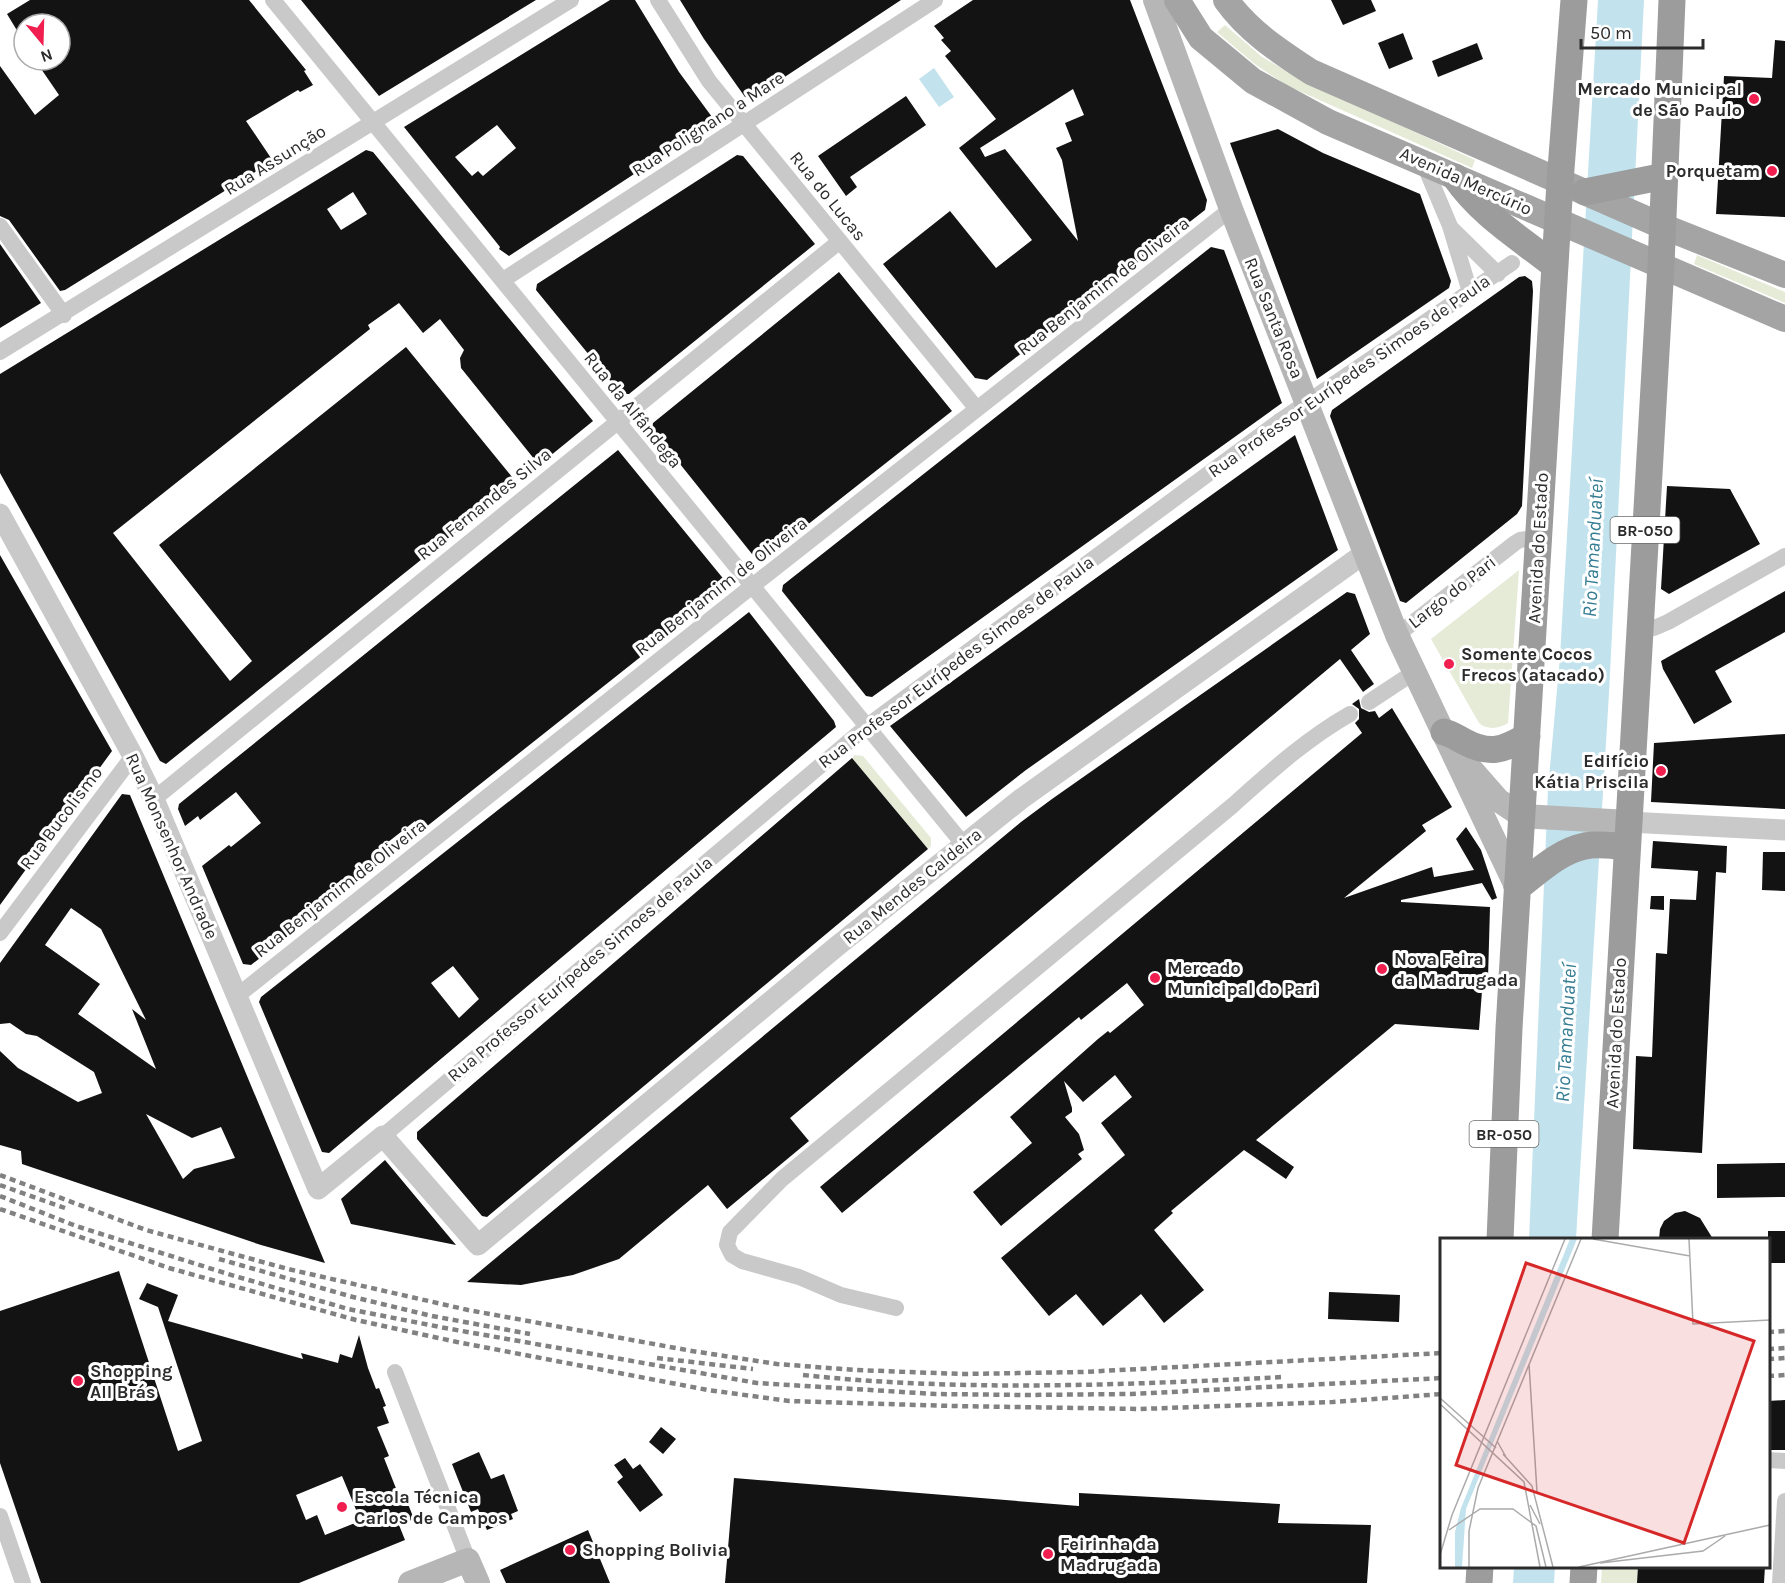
<svg xmlns="http://www.w3.org/2000/svg" width="1785" height="1583" font-family="Karla,sans-serif">
<style>
.green{fill:#e5ebd7}
.water{fill:#c2e3ed}
.building{fill:#131313;fill-rule:evenodd}
.lines{fill:none;stroke-linecap:round;stroke-linejoin:round}
.minor{stroke:#c9c9c9;stroke-width:16}
.tertiary{stroke:#c9c9c9;stroke-width:21}
.secondary{stroke:#b6b6b6;stroke-width:24}
.primary{stroke:#a4a4a4;stroke-width:26}
.trunk{stroke:#9c9c9c;stroke-width:27}
.rail{stroke:#818181;stroke-width:4.5;stroke-dasharray:6 4.5;stroke-linecap:butt}
.poi-dot{fill:#f11f50;stroke:#fff;stroke-width:2}
.labels{text-anchor:middle;dominant-baseline:central;stroke-width:6;stroke-linejoin:round;paint-order:stroke}
.shield{fill:#fff;stroke:#6b6b6b;stroke-width:1.5}
.shield-label{font-size:16px;font-weight:bold;fill:#2c2c2c}
.poi-label{font-size:18px;font-weight:bold;fill:#2c2c2c;stroke:#fff;text-anchor:start}
.street-label{font-size:18px;fill:#2c2c2c;stroke:#fff}
.water-label{font-size:20px;font-style:italic;fill:#357d93;stroke:#fff}
.inset-road{fill:none;stroke:#ababab;stroke-width:1.5}
.view{fill:#d62828;fill-opacity:0.15;stroke:#d62828;stroke-width:3}
.inset-edge{fill:none;stroke:#2c2c2c;stroke-width:3}
</style>
<rect width="100%" height="100%" fill="#fff"/>
<path class="green" d="M1225 25 1262 57 1295 76 1475 160 1472 168 1288 86 1256 65 1217 32Z
M1697 255 1785 292V303L1694 264Z
M1519 570 1508 723C1500 729 1486 730 1479 723L1431 639Z
M855 755 863 756 931 838V846L928 849 852 758Z
M1602 1567H1638L1637 1583H1601Z"/>
<path class="water" d="M1598 0H1644L1609 693 1576 1239 1529 1240 1548 789 1560 657Z
M934 68 954 97 939 107 919 79Z
M1514 1567H1555L1554 1583H1513Z"/>
<path class="building" d="M30 0H249L306 70 304 71 313 85 300 92 298 90 246 121 273 161 65 290 60 291 9 220 0 216V66L35 115 59 95 35 60H60V24H24V42L7 14Z
M301 0H536L379 96Z
M610 0H635L679 72 712 117V123L509 256 499 249 500 247 404 127ZM497 125 516 148 483 176 478 171 472 176 455 157Z
M680 0H901L753 98 745 97 704 39Z
M973 0H1130L1207 200 1205 210 987 380 975 378 883 264 950 211 996 268 1032 240 959 148 996 119 945 56 951 51 941 40 944 38 934 26ZM1073 89 1084 115 1065 123 1072 141 1056 148 1062 160 1078 241 1005 149 985 157 980 148Z
M1331 0H1371L1376 11 1343 25Z
M1403 33 1413 59 1389 69 1378 43Z
M1775 40 1785 41V217L1716 214 1724 76 1772 78Z
M1477 43 1483 59 1438 77 1432 61Z
M906 96 926 125 850 177 857 187 846 196 818 156Z
M1278 129 1323 153 1420 194 1451 281 1449 288 1317 379 1230 143Z
M366 150 373 152 593 421 539 465 461 368 460 358 464 350 440 319 423 333 399 303 368 325 370 329 113 533 230 681 252 661 159 545 406 347 517 483 166 764 160 761 0 473V374ZM353 192 367 214 341 230 327 209Z
M737 155 743 156 815 244 629 394H621L536 290 537 284Z
M0 244 41 303 0 328Z
M1211 247 1224 250 1282 403 872 697 866 696 782 591 783 585Z
M839 272 952 411 764 559H756L652 429 653 423Z
M1525 276 1532 281 1533 291 1522 506 1517 514 1406 603 1400 601 1330 416 1332 410 1519 277Z
M1295 435 1338 550 1026 770 966 817 890 726Z
M618 450 726 582 725 590 421 831 415 821 374 853 380 863 251 965 243 964 202 866 229 845 231 847 261 823 236 792 200 820 198 816 185 826 178 809 179 804Z
M1667 486 1730 489 1760 544 1669 594 1661 589Z
M0 555 112 751 0 905Z
M1785 591V632L1715 671 1732 702 1694 724 1663 669 1661 661Z
M1347 592 1355 594 1370 634 1351 650 1374 684 1363 692 1340 659 790 1118 809 1141 727 1209 708 1185 619 1259 573 1275 521 1285 467 1282 1021 822 1052 799Z
M749 612 834 721 836 727 329 1153 322 1152 259 1002 261 997ZM453 966 479 999 459 1018 431 983Z
M1359 699 1361 708 1369 712 1375 711 1379 718 1392 708 1452 807 1422 825 1426 831 1344 898 1432 867 1434 877 1474 870 1456 839 1466 827 1481 850 1497 898 1492 900 1482 883 1401 900V902L1490 907 1488 978H1483L1479 1030 1395 1024 1256 1140 1294 1167 1286 1179 1244 1150 1171 1211 1173 1213 1154 1230 1204 1290 1164 1323 1141 1294 1103 1326 1076 1294 1049 1316 1001 1258 1125 1155 1101 1123 1132 1097 1115 1075 1083 1102 1064 1081 1072 1108V1112L1065 1117 1079 1134 1084 1150 1078 1154 1082 1159 1001 1226 973 1192 1032 1143 1010 1117 1098 1039 1108 1031 1110 1033 1144 1005 1127 983 1081 1020 1079 1017 842 1213 820 1187 1362 733 1355 723 1359 719V709L1352 704Z
M1785 734V809L1651 802 1654 743Z
M852 758 928 849 487 1217 482 1216 417 1139V1132Z
M122 794 130 795 325 1263 261 1245 22 1164 21 1151 0 1145V1051L18 1068 78 1102 102 1093 94 1072 37 1036 26 1034 10 1023 0 1024V963ZM71 908 101 929 146 1020 132 1009 156 1069 78 1014 100 984 45 945ZM146 1114 192 1138 221 1127 235 1158 194 1169 183 1179Z
M1653 841 1727 846 1726 873 1716 872 1702 1153 1633 1149 1636 1056 1652 1057 1656 953 1667 954 1670 899 1696 900 1698 871 1651 868Z
M1763 852H1785V891L1762 890Z
M1651 896H1664V910L1650 909Z
M385 1160 456 1245 351 1224 341 1199Z
M1785 1163V1197L1717 1198V1164Z
M1685 1211 1700 1218 1713 1239H1659L1660 1229 1664 1221 1675 1213Z
M1768 1231H1785V1263H1768Z
M119 1271 178 1451 202 1441 158 1307 139 1299 147 1283 178 1295 168 1321 303 1359 301 1353 338 1363 340 1354 352 1358 359 1335 368 1368 376 1389 379 1388 386 1406 383 1407 389 1423 377 1427 389 1456 384 1458 399 1496 404 1494 414 1519 399 1525 405 1540 299 1583H41L0 1463V1311ZM342 1476 357 1512 355 1523 325 1535 317 1515 306 1520 296 1495Z
M1329 1292 1400 1295 1399 1322 1328 1319Z
M1785 1400V1450H1768V1401Z
M661 1427 676 1439 663 1454 649 1442Z
M479 1452 491 1479 504 1474 518 1511 511 1514 513 1519 487 1530 478 1509 471 1512 452 1464Z
M625 1458 633 1469 640 1464 663 1495 640 1512 617 1482 623 1477 614 1465Z
M734 1478 1079 1506V1493L1280 1504 1278 1523 1371 1525 1367 1583H725Z
M588 1530 610 1583H506L500 1570Z
M1638 1566H1765L1764 1583H1637Z"/>
<g class="lines">
<path class="minor" d="M273 0 964 845
M658 0 709 81 977 409
M1423 162 1450 226 1470 292
M0 226 64 315
M1452 229 1498 274
M503 280 935 0
M0 352 571 0
M1640 628H1654L1668 622 1785 556
M1397 635 1515 543 1520 540 1539 537
M1369 702 1413 673
M154 799 840 241
M0 933 133 756
M237 996 751 587 1231 209
M383 1136 866 727 1281 420 1512 263
M896 1308 841 1295 799 1277 742 1261 732 1255 727 1245 730 1232 782 1179 1232 806C1269 773 1306 739 1350 714
M395 1372 468 1560
M1768 1460 1785 1461
M0 1516 23 1583
M1780 1583 1785 1501"/>
<path class="tertiary" d="M0 514 133 756 154 799 318 1189 383 1136 478 1245 836 947 1021 799 1365 553
M1628 822 1785 830"/>
<path class="secondary" d="M1155 0 1231 209 1397 635 1517 888
M1471 769 1498 800 1522 816 1628 822
M410 1583 468 1560 478 1583"/>
<path class="primary" d="M1177 0 1201 38 1253 81 1328 122 1785 319
M1226 0C1248 31 1279 51 1311 72L1662 226 1785 275"/>
<path class="trunk" d="M1455 177C1481 215 1520 238 1555 266
M1585 192 1665 176
M1444 732C1452 734 1457 738 1465 742 1490 755 1504 750 1527 736
M1517 888C1537 873 1559 851 1585 846 1598 843 1613 846 1627 847
M1500 1240 1509 1028 1560 182 1574 0
M1605 1240 1661 265 1672 0
M1479 1583 1480 1566
M1583 1583 1584 1566"/>
<path class="rail" d="M0 1175 146 1230 288 1269 468 1310 692 1351 777 1364 855 1370 962 1374 1083 1372 1442 1353
M0 1185 65 1208
M0 1196 76 1226 228 1274 348 1309 445 1328 757 1383 935 1394 1025 1395 1132 1394 1442 1378
M0 1209 169 1268 356 1320 457 1342 708 1390 789 1401 952 1406 1140 1409 1333 1402 1442 1394
M219 1259 353 1297 432 1316 530 1334
M1768 1332 1785 1331
M1768 1349 1785 1348
M657 1358 753 1369
M1768 1359 1785 1358
M803 1375C961 1392 1125 1385 1283 1377
M1768 1376 1785 1375"/>
</g>
<g class="poi-dot">
<circle cx="1754" cy="99" r="6"/>
<circle cx="1772" cy="171" r="6"/>
<circle cx="1449" cy="664" r="6"/>
<circle cx="1661" cy="771" r="6"/>
<circle cx="1382" cy="969" r="6"/>
<circle cx="1155" cy="978" r="6"/>
<circle cx="78" cy="1381" r="6"/>
<circle cx="342" cy="1507" r="6"/>
<circle cx="570" cy="1550" r="6"/>
<circle cx="1048" cy="1554" r="6"/>
</g>
<g class="labels">
<g class="shield">
<rect x="1610.5" y="517" width="69" height="26" rx="4.5"/>
<rect x="1469.5" y="1121" width="69" height="26" rx="4.5"/>
</g>
<g class="shield-label">
<text x="1645" y="530">BR-050</text>
<text x="1504" y="1134">BR-050</text>
</g>
<g class="poi-label">
<text x="1742" y="89" text-anchor="end">Mercado Municipal<tspan x="1742" dy="21">de São Paulo</tspan></text>
<text x="1760" y="171" text-anchor="end">Porquetam</text>
<text x="1461" y="654">Somente Cocos<tspan x="1461" dy="21">Frecos (atacado)</tspan></text>
<text x="1649" y="761" text-anchor="end">Edifício<tspan x="1649" dy="21">Kátia Priscila</tspan></text>
<text x="1394" y="959">Nova Feira<tspan x="1394" dy="21">da Madrugada</tspan></text>
<text x="1167" y="968">Mercado<tspan x="1167" dy="21">Municipal do Pari</tspan></text>
<text x="90" y="1371">Shopping<tspan x="90" dy="21">All Brás</tspan></text>
<text x="354" y="1497">Escola Técnica<tspan x="354" dy="21">Carlos de Campos</tspan></text>
<text x="1060" y="1544">Feirinha da<tspan x="1060" dy="21">Madrugada</tspan></text>
<text x="582" y="1550">Shopping Bolivia</text>
</g>
<g class="street-label">
<text transform="translate(708 124) rotate(-33)">Rua Polignano a Mare</text>
<text transform="translate(275 160) rotate(-32)">Rua Assunção</text>
<text transform="translate(1466 181) rotate(24)">Avenida Mercúrio</text>
<text transform="translate(828 196) rotate(51)">Rua do Lucas</text>
<text transform="translate(1103 286) rotate(-38)">Rua Benjamim de Oliveira</text>
<text transform="translate(1274 318) rotate(68)">Rua Santa Rosa</text>
<text transform="translate(1349 376) rotate(-35)">Rua Professor Eurípedes Simoes de Paula</text>
<text transform="translate(633 410) rotate(51)">Rua da Alfândega</text>
<text transform="translate(484 504) rotate(-39)">Rua Fernandes Silva</text>
<text transform="translate(1538 548) rotate(-87)">Avenida do Estado</text>
<text transform="translate(721 586) rotate(-38)">Rua Benjamim de Oliveira</text>
<text transform="translate(1452 592) rotate(-38)">Largo do Pari</text>
<text transform="translate(956 662) rotate(-37)">Rua Professor Eurípedes Simoes de Paula</text>
<text transform="translate(61 818) rotate(-53)">Rua Bucolismo</text>
<text transform="translate(172 846) rotate(66)">Rua Monsenhor Andrade</text>
<text transform="translate(912 886) rotate(-39)">Rua Mendes Caldeira</text>
<text transform="translate(340 888) rotate(-38)">Rua Benjamim de Oliveira</text>
<text transform="translate(580 969) rotate(-40)">Rua Professor Eurípedes Simoes de Paula</text>
<text transform="translate(1616 1033) rotate(-87)">Avenida do Estado</text>
</g>
<g class="water-label">
<text transform="translate(1593 548) rotate(-87)">Rio Tamanduateí</text>
<text transform="translate(1566 1033) rotate(-87)">Rio Tamanduateí</text>
</g>
</g>
<g transform="translate(1440 1238)">
<rect width="330" height="330" fill="#fff"/>
<path d="M130 1H137L26 271 22 329H15V294L21 270Z" fill="#c2e3ed"/>
<path class="inset-road" d="M153 1 250 18M249 1 253 86 330 82M89 126 97 254M0 160 56 210M0 166 84 244 100 329M57 203 66 219M63 216 92 248 113 329M90 267 100 286M9 292 40 271H73L96 288 106 329M0 317 12 277 125 1M160 325 263 313 285 298M29 329V293L38 250 141 1M139 329 330 287"/>
<path class="view" d="M86 25 314 103 244 305 16 227Z"/>
<rect width="330" height="330" class="inset-edge"/>
</g>
<g transform="translate(42 42) rotate(161)"><circle r="28" fill="#ffffff" stroke="#ababab" stroke-width="1.5"/>
<path d="M0-4.5L10 22L0 15L-10 22Z" fill="#f11f50"/>
<text y="-9" font-size="16" font-weight="bold" text-anchor="middle" fill="#2c2c2c">N</text>
</g>
<path d="M1581 39v9h122v-9" fill="none" stroke="#2c2c2c" stroke-width="3"/>
<text x="1590" y="39" font-size="18" fill="#2c2c2c" stroke="#ffffff" stroke-width="4.5" paint-order="stroke">50 m</text>
</svg>
